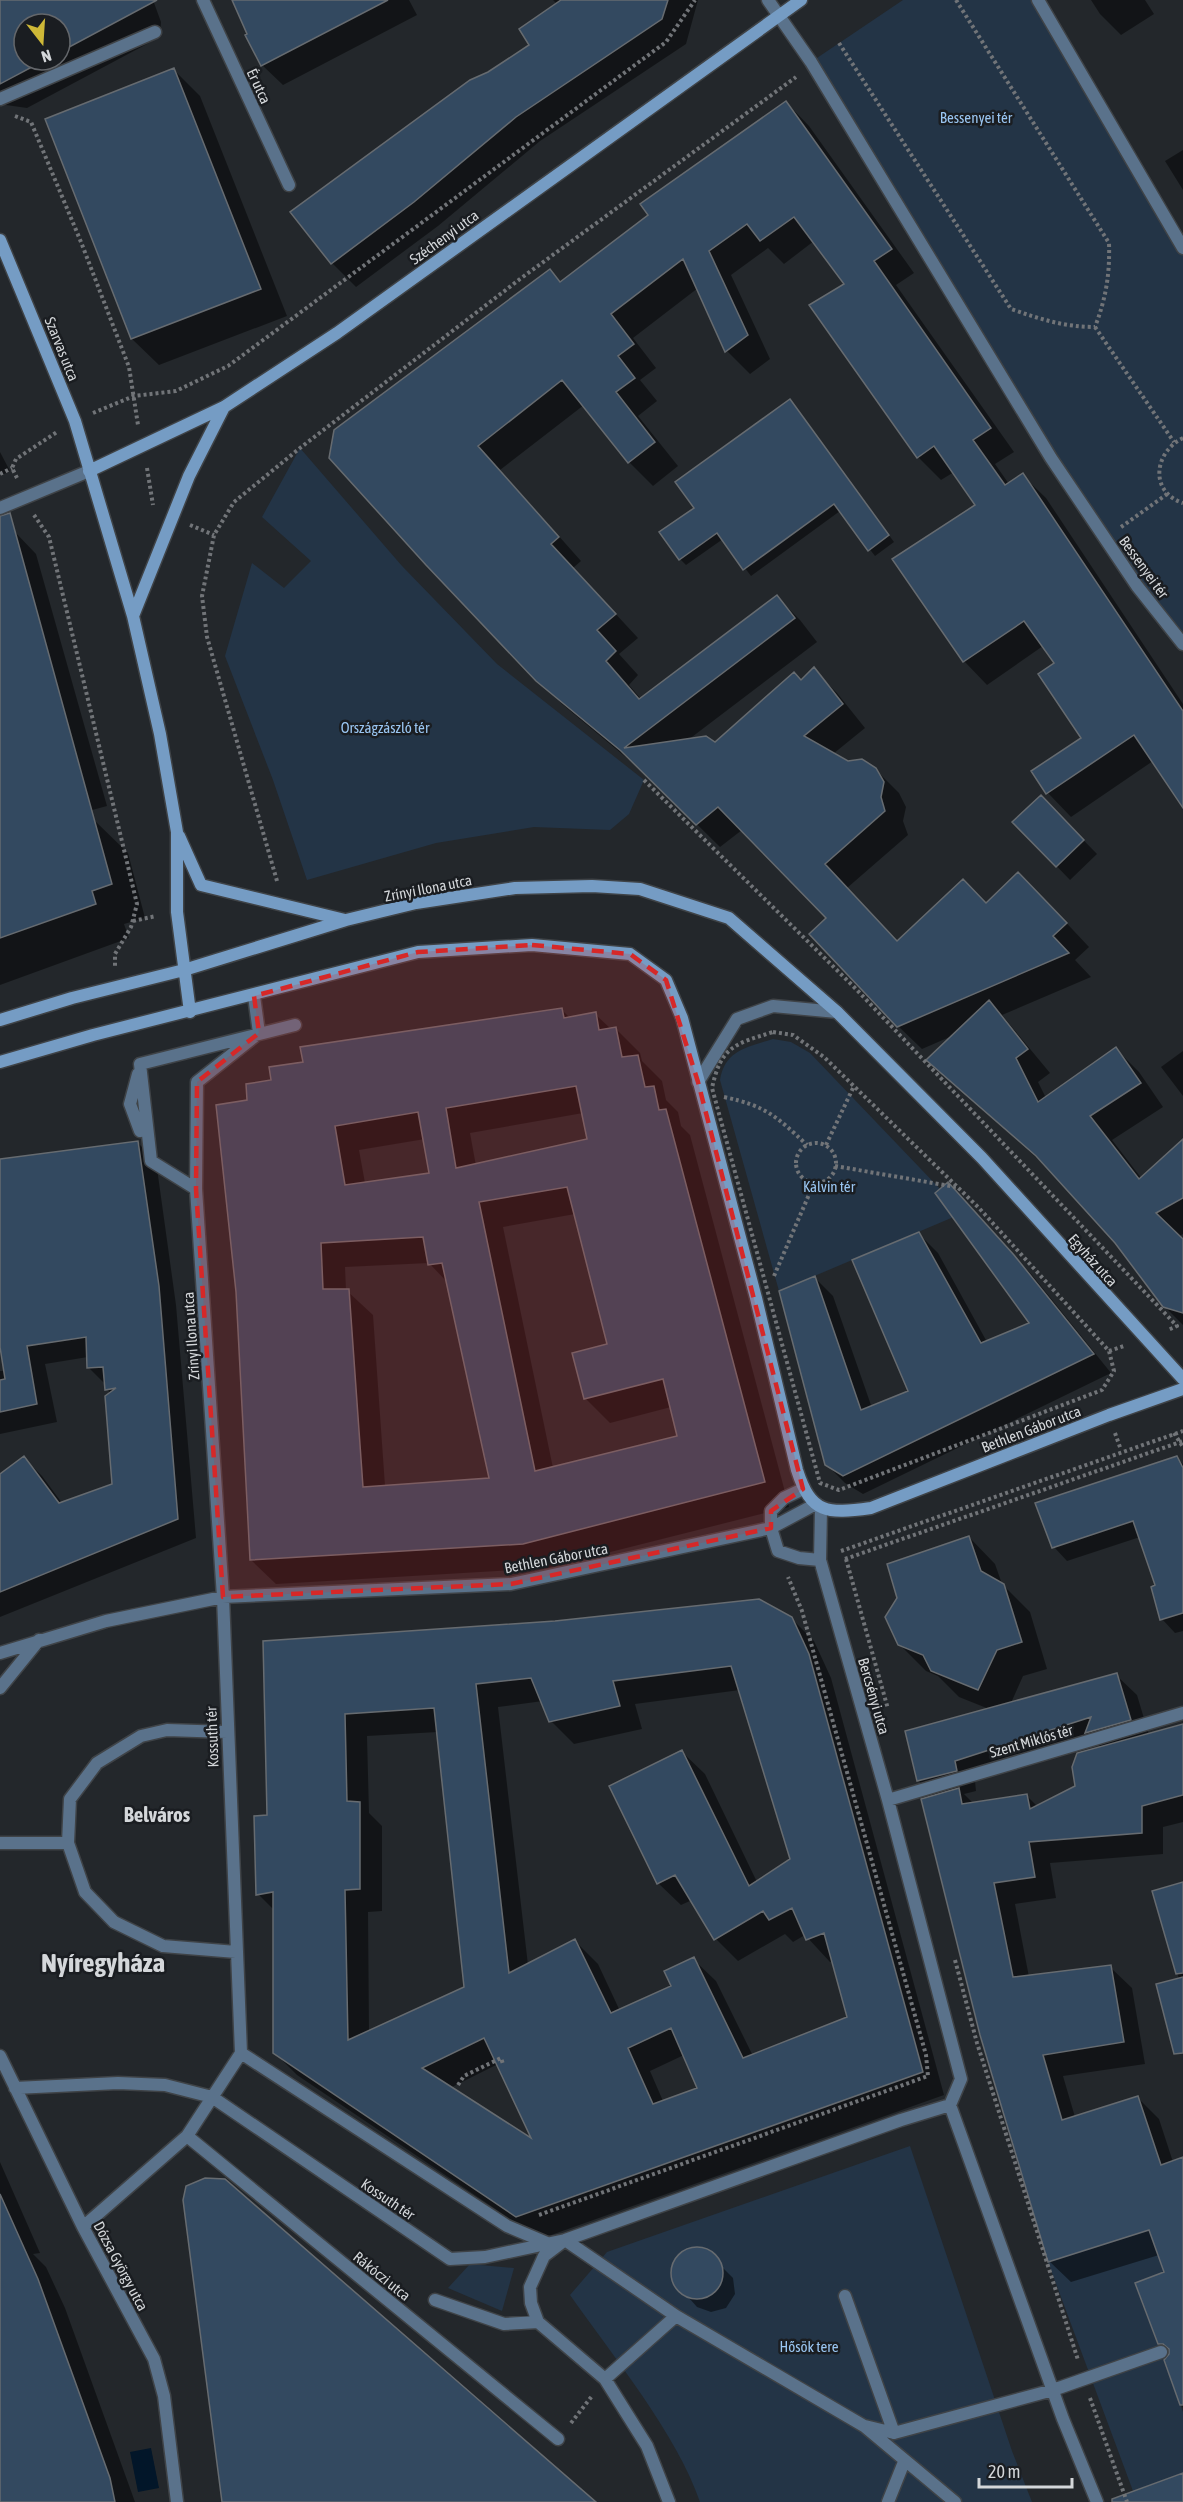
<svg xmlns="http://www.w3.org/2000/svg" width="1183" height="2502" font-family="'Asap Condensed',sans-serif">
<style>
.green{fill:#233446}
.water{fill:#021629}
.shadow{fill:#0007;fill-rule:evenodd}
.building{fill:#334960;stroke:#666b70;stroke-width:1.5;fill-rule:evenodd}
.lines{fill:none;stroke-linecap:round;stroke-linejoin:round}
.lane-casing{stroke:#3f4347;stroke-width:15}
.street-casing{stroke:#3f4347;stroke-width:15}
.secondary-casing{stroke:#3f4347;stroke-width:15}
.path{stroke:#717478;stroke-width:4;stroke-dasharray:3 3;stroke-linecap:butt}
.lane{stroke:#5a728b;stroke-width:12}
.street{stroke:#5a728b;stroke-width:12}
.secondary{stroke:#759cc4;stroke-width:12}
.marked{fill:#d62828;fill-opacity:0.2;stroke:#d62828;stroke-width:4.5;stroke-dasharray:12 8;stroke-linejoin:round}
.labels{text-anchor:middle;dominant-baseline:central;stroke-width:5;stroke-linejoin:round;paint-order:stroke}
.street-label{font-size:15px;fill:#d4d7da;stroke:#1a1d21}
.park-label{font-size:15px;fill:#9ac6f2;stroke:#1a1d21}
.district-label{font-size:21px;font-weight:bold;fill:#d4d7da;stroke:#1a1d21}
.town-label{font-size:27px;font-weight:bold;fill:#d4d7da;stroke:#1a1d21}
</style>
<rect width="100%" height="100%" fill="#23272b"/>
<path class="green" d="M903 0H1038L1183 248V644L1137 586 811 62Z
M300 448 402 566 497 664 644 780 629 814 610 830 534 827 436 843 307 880 273 780 225 656 252 563 284 588 311 561 262 517Z
M773 1039 791 1042 810 1053 963 1213 779 1291 720 1080C725 1050 747 1047 773 1039Z
M910 2146 1012 2451 1032 2502H700C677 2434 612 2355 570 2295L607 2252Z
M1149 2230 1164 2272 1135 2284 1183 2412V2473L1133 2491 1048 2262Z
M470 2264 514 2268 502 2311 448 2288Z"/>
<path class="water" d="M151 2448 159 2488 138 2492 130 2452Z"/>
<path class="shadow" d="M0 0H153L161 22 160 37 27 108 6 105 0 99ZM24 24H60V60H24Z
M233 0H409L417 15 283 85 262 65Z
M553 0H698L686 44 540 141 438 226 356 287 332 263 489 73 531 45 557 4Z
M1091 0H1145L1154 14 1121 35 1100 14Z
M174 70 200 96 287 316 159 365 132 339 47 120Z
M786 102 809 126 914 273 896 285 1014 452 995 464 1009 484 1022 475 1046 498 1183 704V806L1153 761 1071 817 1048 793 1033 772 1083 738 1056 664 1043 646 987 685 964 661 977 505 954 472 941 480 918 457 846 284 814 241 784 264 768 248 731 275 770 359 750 374 727 351 698 288 633 338 656 368 640 380 657 401 638 416 678 466 653 486 629 462 584 405 500 470 581 561 573 568 638 638 619 654 638 675 629 685 641 699 777 597 800 620 817 642 688 740 715 744 814 670 837 693 865 728 833 754 848 763 875 769 899 793 906 807 903 821 908 835 847 888 898 942 987 905 1042 897 1089 947 1075 960 1091 977 1002 1015 1050 1073 1038 1082 1046 1098 1116 1049 1139 1072 1163 1107 1112 1140 1142 1179 1183 1151V1234L1178 1237 1183 1241V1325L1164 1306 1116 1242 1050 1170 928 1060 952 1036 922 1049 898 1026 828 918 742 830 720 847 646 774 562 704 427 564 550 271 561 283 650 216Z
M1183 150V190L1165 161Z
M790 401 894 542 875 556 840 511 751 576 723 539 686 565 680 559 696 508Z
M0 452 10 471 0 476Z
M15 532 36 554 107 806 0 835V539Z
M1054 810 1097 854 1070 880 1014 822Z
M94 820 128 853 145 918 124 924 129 938 0 985V855Z
M562 1010 570 1018 595 1014 611 1029 615 1028 640 1053 642 1061 662 1081 666 1100 678 1112 681 1126 690 1135 789 1507 547 1568 276 1584 251 1560 249 1101 273 1082 305 1063ZM583 1113 589 1140 476 1166 470 1133ZM425 1139 431 1174 365 1183 359 1150ZM575 1214 609 1345 585 1398 610 1423 671 1407 679 1437 553 1468 503 1227ZM429 1263 448 1283 490 1479 385 1486 373 1315 346 1290 345 1267Z
M1183 1051V1096L1161 1067Z
M137 1142 156 1161 176 1305 196 1538 0 1617V1476L24 1458 42 1476 62 1503 114 1485 110 1394 106 1385 88 1367V1357L45 1364 57 1422 0 1434V1371H5L0 1338V1161Z
M948 1184 1032 1275 1111 1373 863 1494 845 1483 826 1464 814 1277 833 1296 872 1408 910 1392 919 1234 938 1253 987 1342 1031 1323Z
M1177 1458 1183 1464V1631L1175 1633 1162 1619 1157 1586 1140 1537 1067 1561 1054 1547Z
M969 1537 995 1564 1002 1584 1030 1612 1047 1669 1023 1676 1011 1703 1116 1675 1137 1695 1149 1735 1183 1725V1822L1163 1827V1854L1050 1863 1056 1898 1015 1904 1029 1977 1110 1967 1132 1988 1145 2064 1063 2076 1075 2117 1137 2097 1159 2119 1173 2162 1183 2159V2408L1165 2360 1170 2355 1159 2344 1165 2273 1159 2255 1071 2282 1049 2261 934 1797 918 1780 989 1709 959 1697 938 1676 926 1671 899 1644ZM1096 1742 1101 1748 1077 1787 1038 1807 1027 1796 974 1804 964 1794 976 1791 975 1781Z
M791 1618 814 1641 831 1678 944 2095 540 2239 297 2075 274 2052V1910L258 1894 269 1817 264 1642ZM740 1690 792 1860 757 1882 705 1774 682 1752 658 1883 681 1905 692 1900 716 1939 738 1961 785 1934 793 1942 805 1935 830 1962 833 1961 849 2018 753 2056 716 1981 693 1959 673 1987 620 2011 598 1964 575 1941 528 1965 498 1707 543 1701 551 1721 574 1744 642 1729 635 1704ZM438 1732 465 1988 369 2032 368 1912 382 1911V1826L369 1813 367 1736ZM684 2055 699 2089 663 2101 650 2071ZM498 2064 535 2142 450 2088Z
M1183 1884V2050L1179 1979 1154 1892Z
M0 2162 40 2253 33 2254 46 2267 65 2308 135 2502H0Z
M691 2250 707 2252 733 2278 735 2294 726 2308 711 2312 697 2307 674 2281V2266L684 2253Z"/>
<path class="building" d="M0 0H157L60 52V24H24V60H45L0 84Z
M232 0H388L261 66 245 35 247 34Z
M561 0H668L662 19 516 117 414 202 331 264 290 212 470 80 488 72 529 45 519 29Z
M174 68 261 289 131 339 45 119Z
M786 101 892 249 874 261 991 428 973 440 1005 485 1023 473 1183 711V808L1134 735 1046 794 1031 771 1081 738 1038 674 1054 663 1024 621 963 662 892 559 975 505 934 446 917 458 809 305 844 284 794 217 760 241 747 224 709 251 748 335 725 352 683 259 611 314 634 344 618 356 635 378 616 392 655 442 628 463 562 380 478 446 559 537 551 544 616 614 597 630 616 651 606 661 639 699 777 595 795 618 624 748 706 736 715 742 794 672 801 680 814 667 843 704 804 736 848 761 862 759 876 768 884 782 881 797 885 811 825 864 897 941 963 879 986 903 1018 872 1067 923 1053 936 1069 953 897 1027 809 934 826 918 718 807 696 825 621 751 536 681 426 565 329 458 334 430 550 269 560 282 648 215 640 204Z
M790 399 889 535 868 551 834 504 743 570 717 533 679 560 659 532 694 508 675 482Z
M10 513 112 884 92 891 96 904 0 938V516Z
M1041 795 1084 840 1056 867 1012 822Z
M989 1000 1028 1049 1016 1058 1038 1102 1116 1047 1141 1083 1090 1116 1139 1179 1183 1139V1198L1156 1213 1183 1239V1313L1163 1307 1115 1243 1036 1156 926 1060Z
M562 1008 564 1018 596 1012 599 1030 616 1027 622 1057 638 1055 645 1087 654 1086 659 1110 666 1109 765 1482 523 1544 250 1560 236 1292 216 1105 247 1100 246 1084 271 1080 269 1067 303 1062 300 1047ZM576 1086 587 1139 456 1168 446 1108ZM418 1112 429 1173 345 1185 335 1126ZM567 1187 607 1344 572 1353 584 1399 663 1379 677 1436 535 1471 479 1202ZM423 1237 428 1265 442 1263 489 1478 363 1487 349 1289H323L321 1243Z
M138 1141 159 1286 178 1519 0 1592V1474L24 1456 59 1503 112 1484 105 1396 116 1388 105 1390 103 1367 87 1368 86 1337 27 1346 37 1404 0 1412V1380L5 1379 0 1347V1159Z
M948 1182 1014 1255 1094 1354 843 1476 825 1465 779 1291 815 1276 861 1410 908 1391 852 1260 919 1232 981 1343 1029 1323 935 1193Z
M1177 1456 1183 1468V1613L1160 1620 1151 1587 1155 1585 1133 1521 1052 1548 1035 1503Z
M969 1536 981 1571 1004 1584 1022 1642 997 1650 978 1690 931 1671 923 1655 898 1645 885 1617 897 1598 887 1564Z
M759 1599 792 1617 809 1654 923 2072 516 2217 273 2053V1892L256 1895 254 1816 267 1815 263 1641 555 1621ZM731 1666 790 1859 749 1886 682 1750 609 1786 657 1884 675 1875 714 1940 763 1911 769 1920 792 1908 806 1940 824 1933 847 2017 743 2058 694 1957 664 1971 671 1986 611 2013 575 1939 509 1973 476 1684 531 1678 549 1722 620 1706 613 1681ZM434 1708 464 1987 348 2040 345 1890 360 1889V1802L347 1801 345 1714ZM671 2028 697 2088 653 2104 628 2048ZM484 2038 531 2138 422 2068Z
M1117 1673 1131 1720 1085 1733 1091 1717 955 1761 957 1771 917 1781 905 1731Z
M1183 1724V1795L1142 1806V1833L1029 1842 1035 1877 994 1883 1013 1977 1111 1965 1124 2042 1043 2055 1062 2120 1138 2096 1161 2165 1183 2157V2405H1180L1164 2360 1169 2354V2349L1163 2344H1158L1135 2283 1164 2272 1149 2230 1048 2262 980 2035 921 1799 959 1788 962 1804 1027 1794 1030 1809 1075 1786 1072 1767 1077 1753Z
M1183 1882V1973L1176 1974 1152 1891Z
M1183 1977V2053L1174 2054 1156 1984Z
M205 2178 225 2179 596 2502H222L183 2200 186 2186Z
M0 2194 38 2279 110 2478 115 2502H0Z
M671 2273a26 26 0 1 1 52 0a26 26 0 1 1-52 0Z
M1183 2473V2502H1112V2499Z"/>
<g class="lines">
<defs>
<path id="lane" d="M0 99 155 32"/>
<path id="street" d="M203 0 289 185
M768 0 811 62 1051 458 1137 586 1183 644
M1038 0 1183 248
M0 508 89 471
M140 1064 295 1025
M140 1064 151 1161 196 1189
M138 1074 130 1104 140 1131
M698 1082 737 1019 773 1006 837 1012
M803 1489 784 1498 771 1511V1528L778 1551 799 1558 820 1560
M821 1509 820 1560 888 1800 961 2079 950 2105
M0 1653 106 1621 223 1597 511 1584 771 1528 814 1505
M0 1688 39 1640
M227 1732 167 1730 141 1736 97 1763 70 1799 68 1843 85 1892 114 1922 163 1946 236 1952
M888 1800 1183 1713
M0 1843H68
M241 2053 507 2226 547 2243
M0 2056 83 2227 154 2359 164 2396 177 2502
M15 2088 118 2083 165 2085 212 2097 450 2259 485 2257 565 2240 676 2316 864 2426 955 2502
M950 2105 1063 2419 1097 2502
M187 2136 558 2439
M83 2227 187 2136 241 2053 223 1597 196 1189 197 1082 259 1033 254 996
M845 2296 894 2433
M435 2300 504 2324 538 2322
M605 2379 676 2316
M865 2426 894 2433 1053 2390 1161 2352
M669 2502 647 2446 605 2379 538 2322 531 2303 530 2287 544 2256 565 2240 901 2120 950 2105
M888 2502 904 2462"/>
<path id="secondary" d="M0 240 75 421 133 616 160 734 177 832V912L190 1012
M89 471 224 407 337 333 801 0
M133 616 189 476 224 407
M179 836 201 885 345 920
M0 1020 72 998 184 970 346 920 416 903 515 888 592 886 640 889 729 918 837 1012 982 1158 1183 1379
M0 1062 93 1035 418 952 532 945 630 954 666 980 682 1018 756 1298 797 1470C811 1514 827 1514 871 1508L1109 1415 1183 1389"/>
</defs>
<use href="#lane" class="lane-casing"/>
<use href="#street" class="street-casing"/>
<use href="#secondary" class="secondary-casing"/>
<path class="path" d="M956 0 1109 243C1110 274 1106 298 1095 327
M839 43 1011 309C1040 319 1064 327 1095 327
M15 116 31 122 81 242 129 367 138 425
M1095 327 1174 442
M93 413 134 396 176 391 228 366 666 42 695 0
M1183 438C1154 452 1149 492 1183 503
M147 468 153 505
M0 474 12 468
M17 478 12 468 16 459 57 432
M34 515 49 537 137 904 131 927 115 954V966
M190 525 214 535
M1121 527 1167 494
M644 780 854 987 1177 1326 1168 1330
M277 881 207 637 202 596 214 535 234 502 300 448 520 279 796 77
M133 921 156 916
M773 1032 793 1035 824 1057 979 1208 1109 1351 1114 1371 1102 1390 839 1490 820 1483 712 1088C721 1046 735 1044 773 1032Z
M724 1097C766 1106 776 1116 807 1145
M796 1163a20 20 0 1 1 40 0a20 20 0 1 1-40 0Z
M826 1145 854 1086
M835 1166 956 1187
M774 1276 814 1183
M1109 1351 1124 1346
M1115 1433 1121 1450
M1174 1433 1183 1447
M841 1551 1183 1431
M845 1559 1183 1441
M846 1559 888 1709
M955 1960 977 2043 1078 2360
M458 2085 464 2076 501 2058 503 2064
M539 2215 928 2076 926 2055 802 1611 788 1577
M1090 2398 1127 2502
M571 2423 592 2396"/>
<use href="#lane" class="lane"/>
<use href="#street" class="street"/>
<use href="#secondary" class="secondary"/>
</g>
<path class="marked" d="M532 945 630 954 666 980 698 1082 803 1489 771 1511V1528L511 1584 223 1597 196 1189 197 1082 259 1033 254 996 418 952Z"/>
<g class="labels">
<g class="street-label">
<text transform="translate(259 86) rotate(65)">Ér utca</text>
<text transform="translate(444 237) rotate(-36)">Széchenyi utca</text>
<text transform="translate(62 349) rotate(68)">Szarvas utca</text>
<text transform="translate(1144 567) rotate(54)">Bessenyei tér</text>
<text transform="translate(428 888) rotate(-11)">Zrínyi Ilona utca</text>
<text transform="translate(1093 1260) rotate(48)">Egyház utca</text>
<text transform="translate(191 1336) rotate(-94)">Zrínyi Ilona utca</text>
<text transform="translate(1031 1429) rotate(-21)">Bethlen Gábor utca</text>
<text transform="translate(556 1558) rotate(-11)">Bethlen Gábor utca</text>
<text transform="translate(874 1696) rotate(74)">Bercsényi utca</text>
<text transform="translate(212 1737) rotate(-92)">Kossuth tér</text>
<text transform="translate(1031 1741) rotate(-16)">Szent Miklós tér</text>
<text transform="translate(388 2199) rotate(34)">Kossuth tér</text>
<text transform="translate(121 2266) rotate(62)">Dózsa György utca</text>
<text transform="translate(382 2276) rotate(39)">Rákóczi utca</text>
</g>
<g class="park-label">
<text x="976" y="117">Bessenyei tér</text>
<text x="385" y="727">Országzászló tér</text>
<text x="829" y="1186">Kálvin tér</text>
<text x="809" y="2346">Hősök tere</text>
</g>
<g class="district-label">
<text x="157" y="1814">Belváros</text>
</g>
<g class="town-label">
<text x="103" y="1962">Nyíregyháza</text>
</g>
</g>
<g transform="translate(42 42) rotate(163)"><circle r="28" fill="#1a1d21" stroke="#64676b" stroke-width="1.5"/>
<path d="M0-4.5L10 22L0 15L-10 22Z" fill="#ceb837"/>
<text y="-9" font-size="16" font-weight="bold" text-anchor="middle" fill="#d4d7da">N</text>
</g>
<path d="M979 2478v9h93v-9" fill="none" stroke="#d4d7da" stroke-width="3"/>
<text x="988" y="2478" font-size="18" fill="#d4d7da" stroke="#1a1d21" stroke-width="4.5" paint-order="stroke">20 m</text>
</svg>
